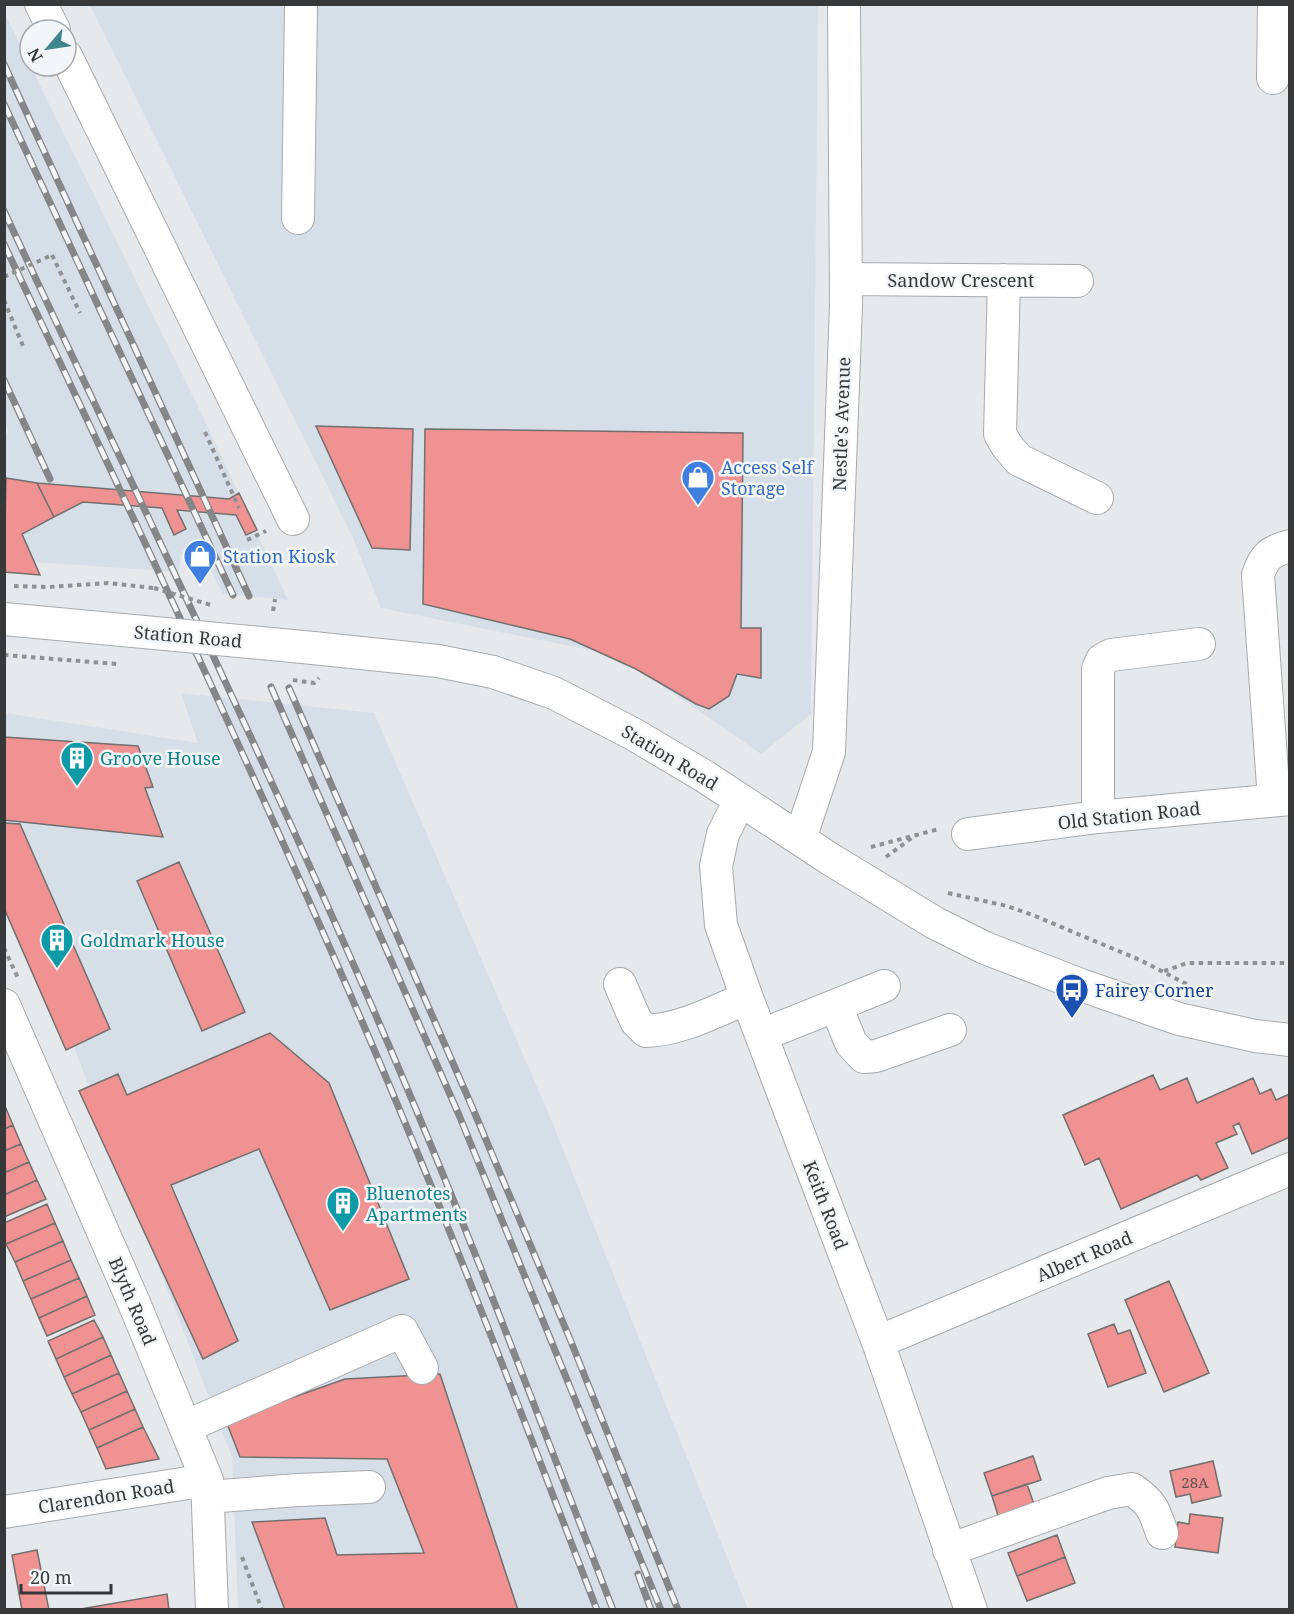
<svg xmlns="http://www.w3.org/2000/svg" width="1294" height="1614" font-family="'Noto Serif',serif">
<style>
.built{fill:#d6dfe7}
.building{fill:#ef9291;stroke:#726f6f;stroke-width:1.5}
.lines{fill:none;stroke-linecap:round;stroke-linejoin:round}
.minor-casing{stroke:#a7aaac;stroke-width:34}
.path{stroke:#8f9192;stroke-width:4;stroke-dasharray:4.5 4.5;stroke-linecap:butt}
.minor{stroke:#fff;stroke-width:32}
.rail-casing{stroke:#848687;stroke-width:7}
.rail{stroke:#f3f6f8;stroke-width:4.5;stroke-dasharray:14;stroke-linecap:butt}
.minor-bridge-casing{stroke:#a7aaac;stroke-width:34;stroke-linecap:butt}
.path-bridge{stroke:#8f9192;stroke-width:4;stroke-dasharray:4.5 4.5;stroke-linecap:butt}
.minor-bridge{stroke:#fff;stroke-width:32}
.labels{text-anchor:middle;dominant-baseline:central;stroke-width:5;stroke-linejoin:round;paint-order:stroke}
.number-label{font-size:15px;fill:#654e4f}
.street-label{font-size:18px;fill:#373839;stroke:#f3f6f8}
.shop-label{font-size:18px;fill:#366cbe;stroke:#f3f6f8;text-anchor:start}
.culture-label{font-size:18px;fill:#0d838f;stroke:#f3f6f8;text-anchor:start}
.transit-label{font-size:18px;fill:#164399;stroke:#f3f6f8;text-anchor:start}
</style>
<rect width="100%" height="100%" fill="#e6e9eb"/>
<path class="built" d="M90 5H818L811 714 761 754 620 656 381 608 353 538Z
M4 12 203 417 288 600 223 594 197 546 181 554 179 572 35 562 40 575 5 572 4 434 9 432 4 422Z
M181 693 374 713 548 1112 748 1609H238L232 1457 5 868V713L198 743Z"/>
<path class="building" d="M316 426 413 429 410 550 372 548Z
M425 429 743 433 741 628H761V678L737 674 729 696 709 709 696 704 636 669 570 639 423 604Z
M6 478 37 483 54 517 22 534 40 575 4 572Z
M37 483 229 499 239 493 257 530 246 535 236 515 177 510 186 529 174 535 162 508 83 502 54 517Z
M4 737 138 746 153 787 145 788 163 837 4 820Z
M4 823 20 824 110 1029 66 1050 4 908Z
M179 862 245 1012 202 1031 137 881Z
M270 1033 329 1083 409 1279 330 1310 259 1149 171 1185 238 1341 203 1359 79 1091 118 1074 127 1095Z
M1153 1075 1160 1090 1187 1078 1197 1103 1253 1078 1260 1094 1271 1089 1276 1100 1290 1094V1137L1252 1154 1239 1123 1233 1126 1237 1134 1216 1143 1228 1168 1201 1180 1197 1175 1121 1209 1099 1158 1085 1165 1063 1115Z
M5 1106 13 1125 4 1129V1107Z
M13 1125 21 1144 4 1151V1129Z
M21 1144 29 1162 4 1173V1151Z
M29 1162 37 1180 4 1195V1173Z
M37 1180 46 1199 4 1217V1195Z
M47 1204 55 1223 6 1244 4 1240V1223Z
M55 1223 63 1241 15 1262 6 1244Z
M63 1241 71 1260 23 1281 15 1262Z
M71 1260 79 1278 31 1299 23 1281Z
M79 1278 87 1296 39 1318 31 1299Z
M1169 1281 1209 1373 1164 1392 1125 1300Z
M87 1296 95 1315 47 1336 39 1318Z
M94 1320 103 1337 56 1359 48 1341Z
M1114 1324 1118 1334 1130 1330 1146 1373 1108 1387 1088 1334Z
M103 1337 111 1355 64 1377 56 1359Z
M111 1355 119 1373 72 1394 64 1377Z
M119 1373 127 1391 81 1412 72 1394Z
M440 1374 518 1610H285L252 1522 325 1518 337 1555 424 1553 387 1459 240 1457 226 1421 345 1379Z
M127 1391 135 1409 89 1430 81 1412Z
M135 1409 143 1427 97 1448 89 1430Z
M143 1427 159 1459 106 1469 97 1448Z
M1033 1456 1041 1480 992 1496 984 1473Z
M1213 1461 1221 1496 1192 1503 1190 1494 1176 1497 1170 1471Z
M1027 1484 1037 1513 1001 1525 992 1496Z
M1190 1514 1223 1518 1218 1553 1175 1547 1178 1522 1189 1524Z
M1057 1535 1065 1557 1017 1576 1008 1553Z
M37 1550 49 1610H22L12 1555Z
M1065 1557 1075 1583 1027 1601 1017 1576Z
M167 1594 169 1610H75Z"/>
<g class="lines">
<defs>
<path id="minor" d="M41 4 54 30
M66 56 293 519
M1273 78 1274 4
M298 218 301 4
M846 279 1077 281
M1004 280 1000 434 1007 446 1019 460 1097 498
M4 619 176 635
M313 648 438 661 493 672 554 693 635 735 704 776 830 859 935 923 985 948 1081 985 1179 1019 1255 1036 1290 1040
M740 800 723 834 716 866 721 925 747 998 878 1342 971 1610
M1274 800 1258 575C1264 556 1271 551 1290 546
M1098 817V669L1102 660 1111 655 1199 644
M968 834 1098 817 1290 799
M800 839 829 752 846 306 844 4
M620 984 636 1021 646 1031C681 1030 715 1011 747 998
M4 1005 134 1303 207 1480 212 1610
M836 1006 851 1043 864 1057 876 1056 950 1030
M762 1035 884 986
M878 1342 1290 1169
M185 1427 402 1331 422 1368
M208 1497 298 1490 369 1487
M4 1512 207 1480
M949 1550 1108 1493 1132 1489C1152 1503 1154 1509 1162 1533"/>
</defs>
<use href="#minor" class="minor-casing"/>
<path class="path" d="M52 255 80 313
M4 300 23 346
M205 432 239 508
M247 540 266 531
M14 586 49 587 108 583 154 588
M273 611 275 599
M4 655 117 664
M871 847 939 829
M886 857 913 837
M948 893 1007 906 1035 916 1140 960 1200 991
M4 948 18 978
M1164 971 1187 963H1290
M242 1557 262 1610"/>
<use href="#minor" class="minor"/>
<defs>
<path id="rail" d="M4 64 249 596
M4 104 233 595
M4 211C130 480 259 747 377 1018 462 1213 537 1412 613 1610
M4 244C127 504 250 763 364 1026 447 1218 522 1414 597 1610
M4 380 50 479
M271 687 459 1115 661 1610
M289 688 473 1109 570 1339 678 1610
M638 1574 651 1610"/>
</defs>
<use href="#rail" class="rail-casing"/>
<use href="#rail" class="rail"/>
<defs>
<path id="minor-bridge" d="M176 635 313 648"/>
</defs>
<use href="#minor-bridge" class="minor-bridge-casing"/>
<path class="path-bridge" d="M4 277 52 255
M154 588 211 605
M293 680 314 683 319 678"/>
<use href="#minor-bridge" class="minor-bridge"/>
</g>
<defs>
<symbol id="shop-pin" viewBox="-11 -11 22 30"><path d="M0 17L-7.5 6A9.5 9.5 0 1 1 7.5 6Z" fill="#3f7fe0" stroke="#f3f6f8"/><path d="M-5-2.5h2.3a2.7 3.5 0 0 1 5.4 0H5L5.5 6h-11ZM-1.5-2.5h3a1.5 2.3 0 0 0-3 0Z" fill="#fff"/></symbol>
<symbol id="building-pin" viewBox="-11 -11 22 30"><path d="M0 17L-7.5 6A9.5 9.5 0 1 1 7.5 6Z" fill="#0f9aa8" stroke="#f3f6f8"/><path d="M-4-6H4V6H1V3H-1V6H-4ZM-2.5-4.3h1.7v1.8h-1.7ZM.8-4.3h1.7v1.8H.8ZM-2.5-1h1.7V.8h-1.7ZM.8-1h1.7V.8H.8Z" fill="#fff"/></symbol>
<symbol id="bus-pin" viewBox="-11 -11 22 30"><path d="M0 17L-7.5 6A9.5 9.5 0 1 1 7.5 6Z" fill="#1a4fb4" stroke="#f3f6f8"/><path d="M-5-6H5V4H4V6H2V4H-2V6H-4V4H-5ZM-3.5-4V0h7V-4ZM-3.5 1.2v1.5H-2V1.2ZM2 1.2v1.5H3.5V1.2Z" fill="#fff"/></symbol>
</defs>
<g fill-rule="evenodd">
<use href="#shop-pin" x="679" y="458" width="38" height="52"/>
<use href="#shop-pin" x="181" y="537" width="38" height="52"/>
<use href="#building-pin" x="58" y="739" width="38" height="52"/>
<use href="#building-pin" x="38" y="921" width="38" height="52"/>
<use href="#bus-pin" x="1053" y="971" width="38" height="52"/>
<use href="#building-pin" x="324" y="1184" width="38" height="52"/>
</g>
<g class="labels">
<g class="number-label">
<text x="1195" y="1482">28A</text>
</g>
<g class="street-label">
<text x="961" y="280">Sandow Crescent</text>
<text transform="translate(841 424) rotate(-88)">Nestle's Avenue</text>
<text transform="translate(188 636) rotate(5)">Station Road</text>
<text transform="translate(670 757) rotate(31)">Station Road</text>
<text transform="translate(1129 815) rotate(-6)">Old Station Road</text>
<text transform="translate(826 1205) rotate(69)">Keith Road</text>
<text transform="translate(1084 1256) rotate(-23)">Albert Road</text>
<text transform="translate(133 1301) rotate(67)">Blyth Road</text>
<text transform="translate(106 1496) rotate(-9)">Clarendon Road</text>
</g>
<g class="shop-label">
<text x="721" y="467">Access Self<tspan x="721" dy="21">Storage</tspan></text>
<text x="223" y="556">Station Kiosk</text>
</g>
<g class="culture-label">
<text x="100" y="758">Groove House</text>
<text x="80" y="940">Goldmark House</text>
<text x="366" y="1193">Bluenotes<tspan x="366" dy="21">Apartments</tspan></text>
</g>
<g class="transit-label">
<text x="1095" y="990">Fairey Corner</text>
</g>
</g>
<rect width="1294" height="1614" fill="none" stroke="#373839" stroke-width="12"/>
<g transform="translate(48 48) rotate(241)"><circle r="28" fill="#f3f6f8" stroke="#a8aaac" stroke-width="1.5"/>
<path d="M0-4.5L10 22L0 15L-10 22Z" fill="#3e858e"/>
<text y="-9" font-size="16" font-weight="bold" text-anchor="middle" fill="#373839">N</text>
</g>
<path d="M21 1584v9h90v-9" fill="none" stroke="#373839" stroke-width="3"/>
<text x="30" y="1584" font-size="18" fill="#373839" stroke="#f3f6f8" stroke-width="4.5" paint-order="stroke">20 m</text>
</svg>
